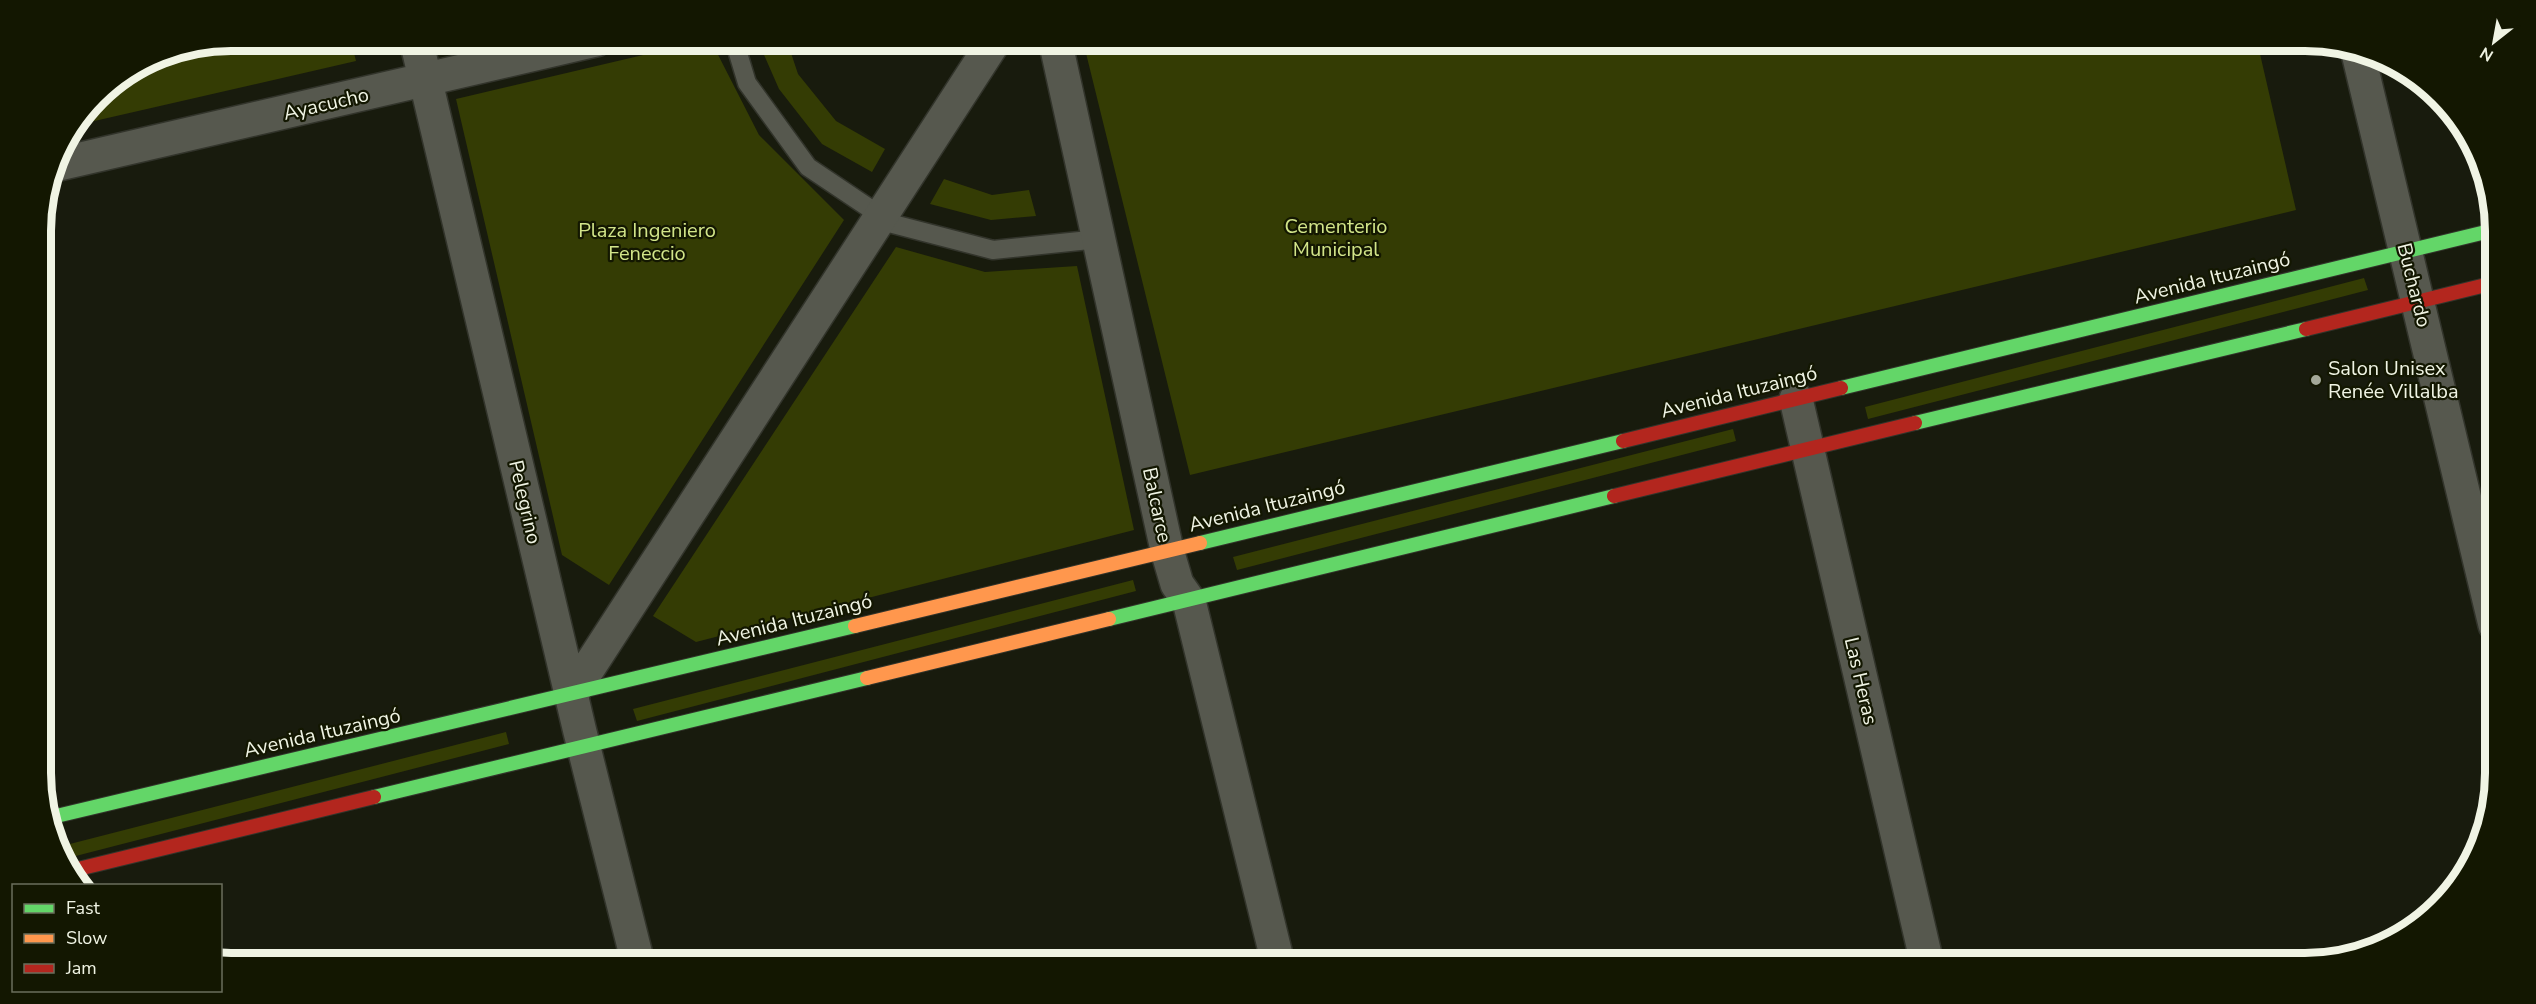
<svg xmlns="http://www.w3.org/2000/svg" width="2536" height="1004" font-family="'Nunito Sans',sans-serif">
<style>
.green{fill:#343c04}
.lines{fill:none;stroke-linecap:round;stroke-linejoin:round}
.lane-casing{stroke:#32342b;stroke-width:21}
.street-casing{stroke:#32342b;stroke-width:36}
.fast-casing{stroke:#32342b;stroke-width:16}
.slow-casing{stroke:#32342b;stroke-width:16}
.jam-casing{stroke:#32342b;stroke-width:16}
.lane{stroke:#56584e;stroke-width:18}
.street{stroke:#56584e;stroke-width:33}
.fast{stroke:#63d668;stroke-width:14}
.slow{stroke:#ff974d;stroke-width:14}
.jam{stroke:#b3261e;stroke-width:14}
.poi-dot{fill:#a4a899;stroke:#131701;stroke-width:2}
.labels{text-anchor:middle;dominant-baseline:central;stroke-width:4.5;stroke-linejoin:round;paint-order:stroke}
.street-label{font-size:20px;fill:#f0f4e4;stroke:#131701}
.park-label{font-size:20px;fill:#d2e589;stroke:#131701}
.poi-label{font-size:20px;fill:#f0f4e4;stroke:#131701;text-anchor:start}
.rim{fill:none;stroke:#f0f4e4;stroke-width:8}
</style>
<rect width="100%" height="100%" fill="#181b0d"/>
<path class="green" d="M707 40 711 41 759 135 844 220 609 585 562 555 456 99Z
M231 41H351L356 61 77 125 105 88 159 55Z
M758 41H787L798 74 836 121 885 149 872 172 822 144 779 89Z
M1083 41H2257L2296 210 1190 475Z
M944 179 992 195 1029 190 1036 216 991 220 930 204Z
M896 247 985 272 1077 266 1134 530 696 642 653 616Z
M2364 278 2368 290 1868 419 1865 407Z
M1733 429 1736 441 1237 570 1233 557Z
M1133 580 1136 591 637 721 633 709Z
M506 732 509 744 68 858 62 846Z"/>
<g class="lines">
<defs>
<path id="lane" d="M734 40 747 83 808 167 893 224 993 250 1099 239"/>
<path id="street" d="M416 40 580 732 638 963
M1055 40 1167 550 1177 584 1189 601 1278 963
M2357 49 2495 625
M55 165 596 40
M1796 399 1927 963
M571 695 995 40"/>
<path id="fast" d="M1841 388 2494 230
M1915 423 2306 329
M1200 543 1623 441
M1109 619 1614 496
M374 797 867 678
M48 818 855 626"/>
<path id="slow" d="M855 626 1200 543
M867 678 1109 619"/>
<path id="jam" d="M2306 329 2494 283
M1623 441 1841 388
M1614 496 1915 423
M74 870 374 797"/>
</defs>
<use href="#lane" class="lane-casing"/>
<use href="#street" class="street-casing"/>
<use href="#fast" class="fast-casing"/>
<use href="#slow" class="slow-casing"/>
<use href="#jam" class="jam-casing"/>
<use href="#lane" class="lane"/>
<use href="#street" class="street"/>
<use href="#fast" class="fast"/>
<use href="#slow" class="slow"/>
<use href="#jam" class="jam"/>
</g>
<circle class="poi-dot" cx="2316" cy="380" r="6"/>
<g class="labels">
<g class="street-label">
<text transform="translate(326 104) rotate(-13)">Ayacucho</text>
<text transform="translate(2212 278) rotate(-14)">Avenida Ituzaingó</text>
<text transform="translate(2414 285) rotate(76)">Buchardo</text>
<text transform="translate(1739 392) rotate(-14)">Avenida Ituzaingó</text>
<text transform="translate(525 502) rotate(77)">Pelegrino</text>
<text transform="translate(1157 505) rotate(78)">Balcarce</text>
<text transform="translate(1267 506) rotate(-14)">Avenida Ituzaingó</text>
<text transform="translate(794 620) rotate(-14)">Avenida Ituzaingó</text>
<text transform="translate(1861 681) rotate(77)">Las Heras</text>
<text transform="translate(322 733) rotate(-13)">Avenida Ituzaingó</text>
</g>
<g class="park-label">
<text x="1336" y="226">Cementerio<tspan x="1336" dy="23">Municipal</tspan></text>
<text x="647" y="230">Plaza Ingeniero<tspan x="647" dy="23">Feneccio</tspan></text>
</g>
<g class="poi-label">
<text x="2328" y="368">Salon Unisex<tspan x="2328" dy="23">Renée Villalba</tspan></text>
</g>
</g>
<path d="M0 0H2536V1004H0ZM231 51H2305A180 180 0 0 1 2485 231V773A180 180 0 0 1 2305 953H231A180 180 0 0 1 51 773V231A180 180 0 0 1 231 51Z" fill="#131701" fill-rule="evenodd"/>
<path class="rim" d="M231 51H2305A180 180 0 0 1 2485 231V773A180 180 0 0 1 2305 953H231A180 180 0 0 1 51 773V231A180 180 0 0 1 231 51Z"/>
<rect x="12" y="884" width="210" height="108" fill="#131701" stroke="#6b6f5c" stroke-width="1.5"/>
<rect x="24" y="904" width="30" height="9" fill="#63d668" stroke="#6b6f5c" stroke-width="1.5"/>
<text x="66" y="914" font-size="18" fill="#f0f4e4">Fast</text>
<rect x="24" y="934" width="30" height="9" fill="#ff974d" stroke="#6b6f5c" stroke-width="1.5"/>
<text x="66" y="944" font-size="18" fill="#f0f4e4">Slow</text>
<rect x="24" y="964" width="30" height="9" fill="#b3261e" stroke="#6b6f5c" stroke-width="1.5"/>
<text x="66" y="974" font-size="18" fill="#f0f4e4">Jam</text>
<g transform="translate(2494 42) rotate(211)" stroke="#131701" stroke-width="4.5" paint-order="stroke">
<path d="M0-4.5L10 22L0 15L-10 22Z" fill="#f0f4e4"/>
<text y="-9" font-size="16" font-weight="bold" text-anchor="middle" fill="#f0f4e4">N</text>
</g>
</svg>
